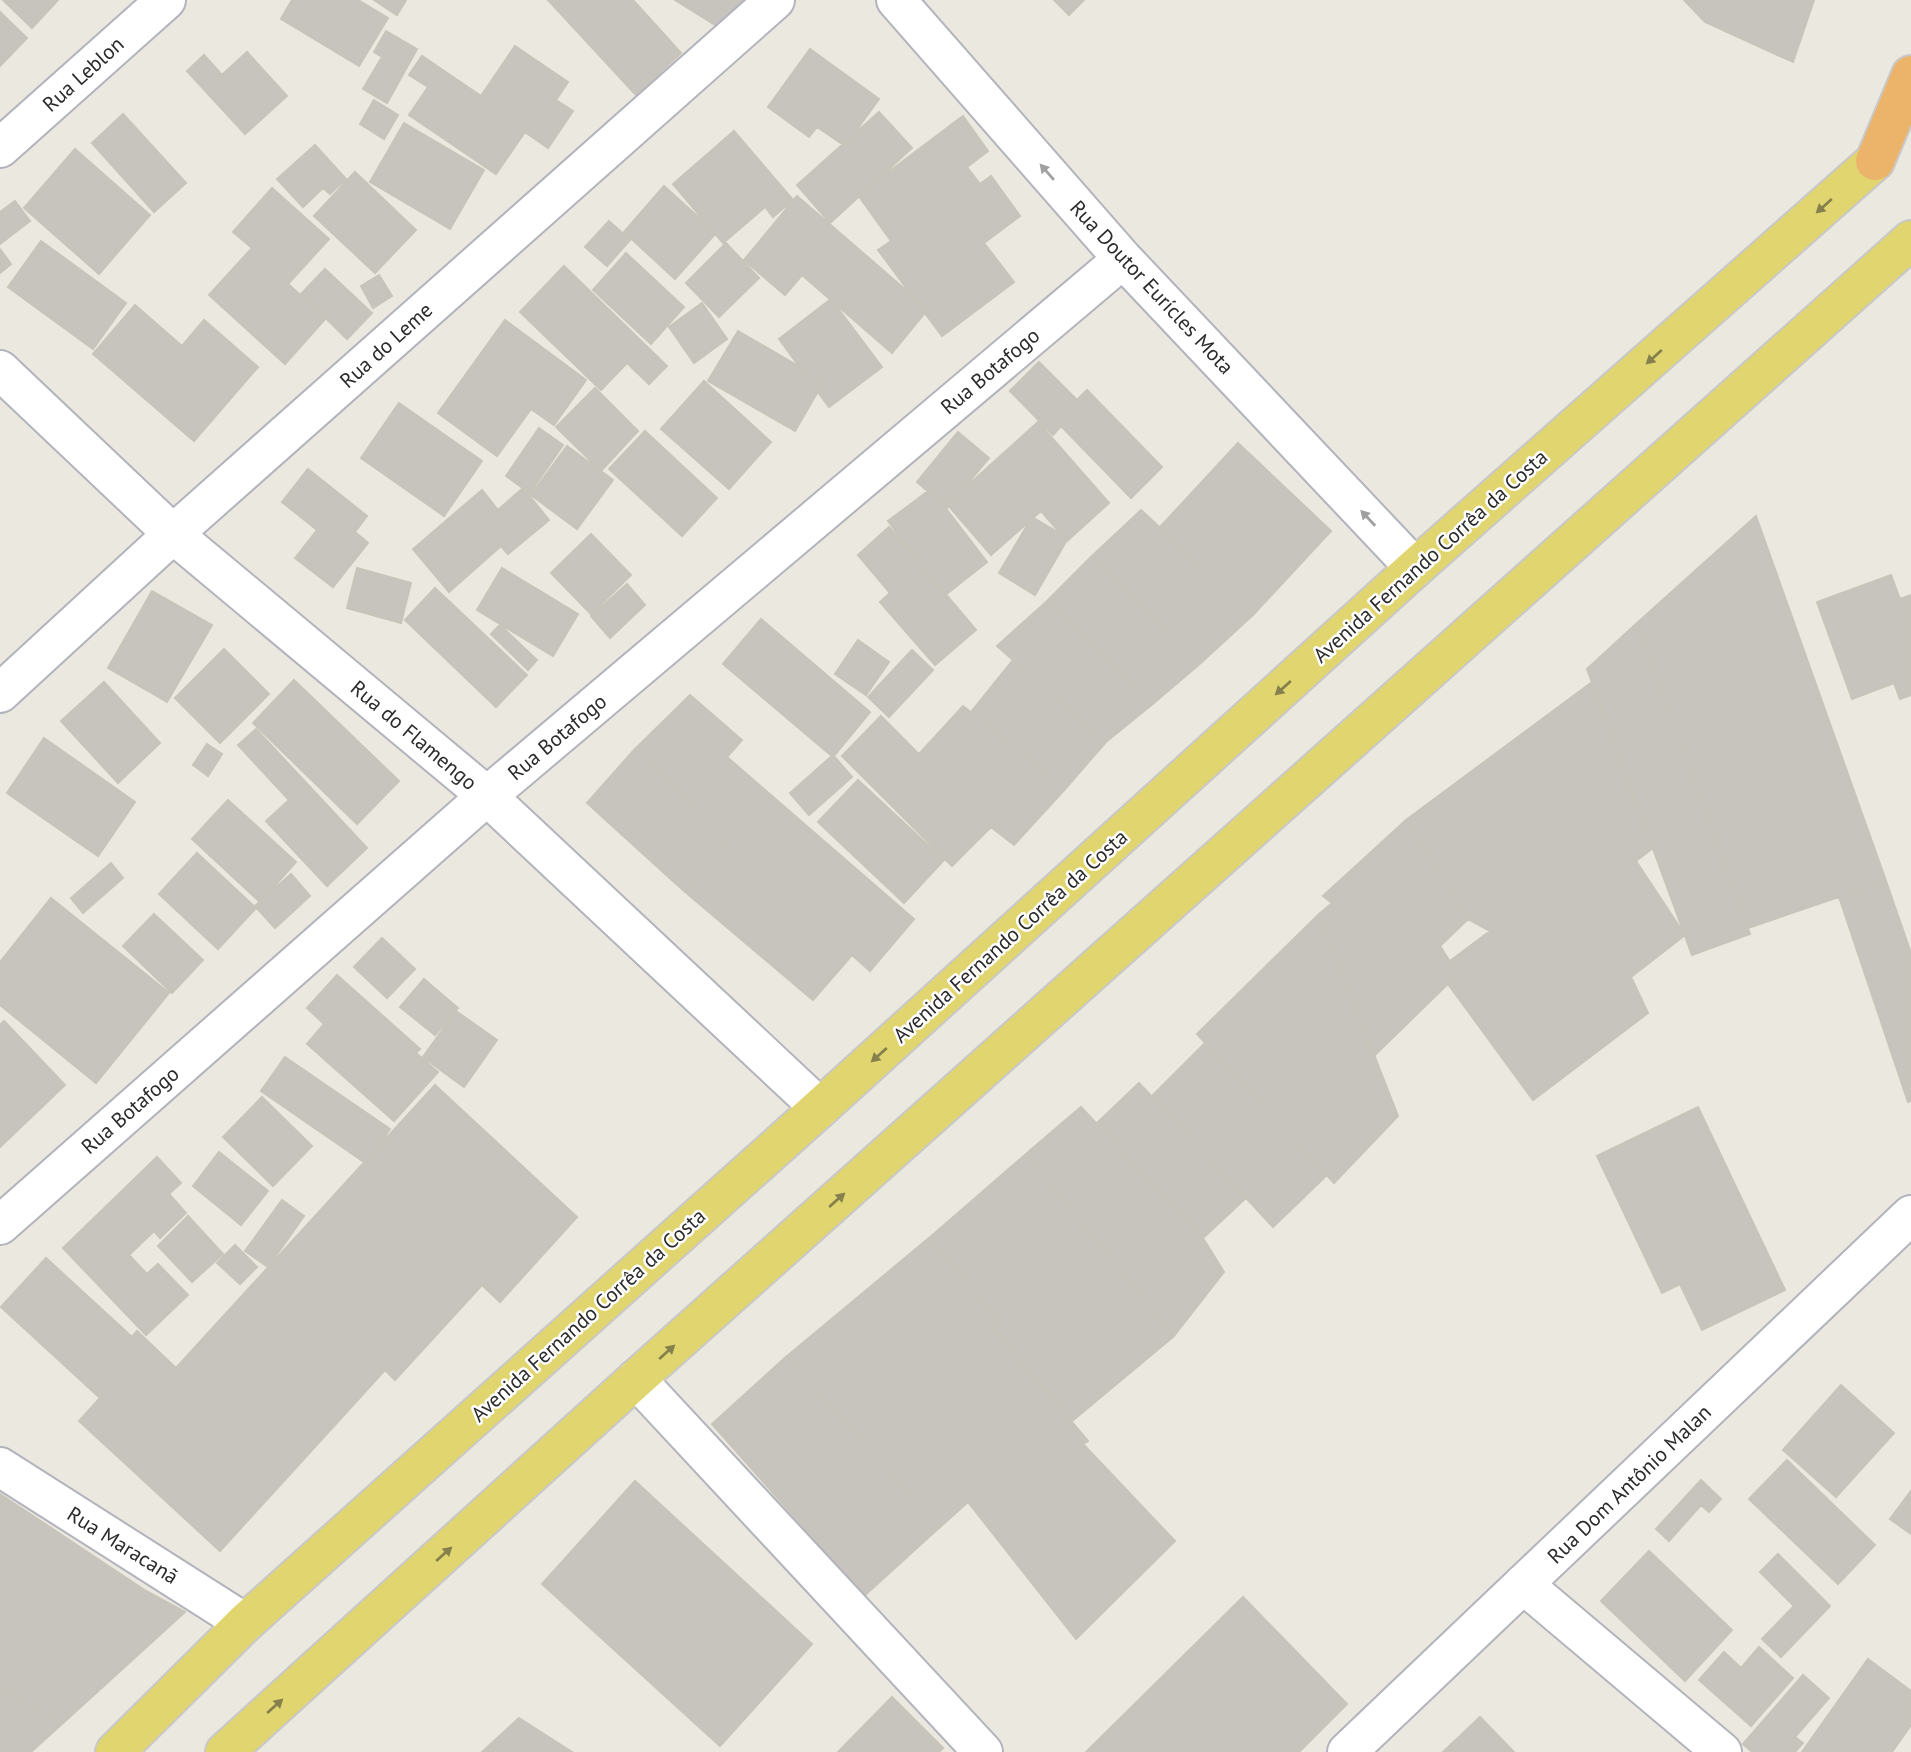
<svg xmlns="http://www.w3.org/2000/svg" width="1911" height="1752" font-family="'PT Sans',sans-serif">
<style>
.building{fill:#c7c4be;stroke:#c7c4b9;stroke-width:2}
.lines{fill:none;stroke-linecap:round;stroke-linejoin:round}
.minor-casing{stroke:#b3b3bd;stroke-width:42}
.major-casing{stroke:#c8c8c8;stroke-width:42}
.highway-casing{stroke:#c8c8c8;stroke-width:42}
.minor{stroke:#fff;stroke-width:38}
.major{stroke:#e1d56f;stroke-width:38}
.highway{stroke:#ecb36a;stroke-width:38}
.oneway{fill:#a0a0a0}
.oneway2{fill:#86804d}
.labels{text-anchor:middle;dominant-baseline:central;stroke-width:5;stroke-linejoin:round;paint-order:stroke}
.street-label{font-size:21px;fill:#2b2b2b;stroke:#fff}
</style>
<rect width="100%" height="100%" fill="#ebe8df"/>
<path class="building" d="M3 0H58L32 28Z
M292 0H358L388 18 359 66 281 19Z
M374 0H406L397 15Z
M548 0H633L681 53 636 95Z
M675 0H760L728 33Z
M1054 0H1084L1069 15Z
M1684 0H1814L1793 62 1705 22Z
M0 12 27 38 0 66Z
M386 31 417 49 387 103 363 89 382 57 374 52Z
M515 46 568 82 556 100 573 111 548 148 525 132 496 174 409 115 428 87 409 75 422 56 481 96Z
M810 49 879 99 845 146 817 127 809 137 768 107Z
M247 52 287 96 245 134 187 71 204 55 222 75Z
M374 100 398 115 384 139 360 124Z
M879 112 912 148 830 223 797 185Z
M123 114 186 183 154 212 92 143Z
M963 116 988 151 967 167 980 184 991 176 1020 216 984 243 1014 282 942 336 878 250 891 241 858 195Z
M404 123 484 170 450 229 370 182Z
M734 131 793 200 773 217 765 207 723 243 673 184Z
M315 145 346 179 330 194 323 188 303 207 277 179Z
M75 149 150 215 99 274 24 208Z
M355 172 416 230 375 273 314 216Z
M664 186 716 233 675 279 624 232Z
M272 188 329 239 288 284 326 318 285 364 209 295 252 248 233 232Z
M797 196 928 309 892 353 802 275 785 295 744 260Z
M15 201 30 221 0 244V212Z
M609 221 630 240 607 266 585 247Z
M41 241 126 303 93 349 8 287Z
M726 243 759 278 719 317 686 283Z
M0 249 11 264 0 273Z
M626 253 684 307 651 344 593 290Z
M564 266 667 366 649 384 627 363 601 390 520 312Z
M325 269 372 313 347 339 301 294Z
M379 275 392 296 373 308 361 286Z
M831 299 882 367 829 407 779 339Z
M702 303 727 339 694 363 669 327Z
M135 305 182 346 204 320 258 367 194 441 93 354Z
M505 320 586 380 554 425 531 409 497 456 438 413Z
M738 331 824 381 795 431 708 381Z
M1039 362 1077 400 1087 390 1162 467 1131 498 1061 426 1053 435 1010 391Z
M704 381 771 442 729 489 661 429Z
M595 388 638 431 601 471 556 427Z
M399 403 482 461 444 516 361 458Z
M1038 422 1109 503 1067 541 1041 511 991 555 947 504Z
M539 428 563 445 530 493 506 476Z
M645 431 717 498 682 536 609 469Z
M958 432 989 458 947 508 917 482Z
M1238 443 1331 531 1253 615 1160 527Z
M567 446 613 480 577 529 531 495Z
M308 469 367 516 355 532 368 543 333 587 295 558 317 530 282 502Z
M523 488 549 520 508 554 501 546 449 592 413 549 482 490 498 510Z
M931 489 987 562 944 596 888 521Z
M1141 510 1253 615 1202 662 1091 557Z
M1756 516 1886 881 1748 928 1637 623Z
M1032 517 1068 538 1035 595 999 573Z
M889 527 976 630 935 665 880 602 890 593 858 555Z
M591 534 631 575 591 614 551 573Z
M1091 557 1202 662 1154 703 1047 601Z
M357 568 411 583 401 623 347 608Z
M502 568 578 614 553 656 477 610Z
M1891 575 1900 599 1911 595V695L1900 699 1894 683 1852 699 1817 602Z
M627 584 645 605 610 638 591 616Z
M435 588 527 675 496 707 405 620Z
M152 591 212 625 167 702 108 668Z
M1047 601 1154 703 1106 742 997 646Z
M761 619 870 712 833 757 723 664Z
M1637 623 1750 934 1692 955 1587 669Z
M500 625 537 660 528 670 491 634Z
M858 640 889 662 866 695 835 674Z
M224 649 269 694 220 743 175 698Z
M912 650 933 670 889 717 868 697Z
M1013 660 1106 742 1066 788 971 712Z
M294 680 399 781 357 824 253 723Z
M104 682 160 743 118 783 61 721Z
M1592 682 1653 848 1636 861 1685 935 1631 977 1648 1013 1533 1100 1448 984 1458 974 1450 961 1490 931 1468 919 1406 820Z
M690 695 742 740 727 757 914 919 870 971 852 955 813 1000 684 891 731 838 634 750Z
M963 706 1066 788 1014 845 991 827 919 754Z
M881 716 991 827 952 866 842 756Z
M256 729 367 848 327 886 266 821 289 800 238 745Z
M44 738 135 802 98 856 7 793Z
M207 744 222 754 208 776 193 765Z
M634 750 731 838 684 891 587 803Z
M833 755 852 777 809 815 790 793Z
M858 780 944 860 904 903 818 822Z
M228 800 296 862 260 902 192 839Z
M1406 820 1468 919 1440 946 1458 974 1374 1056 1319 914 1332 903 1323 896Z
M197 853 256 908 218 949 159 894Z
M111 863 123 878 83 913 71 898Z
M291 874 310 896 275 928 255 906Z
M1886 881 1911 953V1101L1908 1102 1839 897Z
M51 898 169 993 96 1083 0 1005V962Z
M154 914 203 960 172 993 123 946Z
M1319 914 1398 1116 1334 1183 1197 1034Z
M382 938 415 969 387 998 354 967Z
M337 975 420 1049 416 1053 438 1072 394 1121 307 1044 324 1024 307 1008Z
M424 979 458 1008 435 1035 400 1007Z
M456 1011 497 1040 464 1087 423 1057Z
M4 1021 65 1085 0 1147V1025Z
M1205 1043 1327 1175 1273 1227 1152 1096Z
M285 1057 390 1129 367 1164 261 1091Z
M1139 1083 1246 1198 1203 1238 1097 1123Z
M435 1085 577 1217 500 1302 482 1285 395 1380 385 1370 220 1551 79 1421 100 1398 1 1307 46 1258 132 1337 137 1331 176 1368Z
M262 1097 312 1146 273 1186 223 1137Z
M1081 1107 1203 1238 1224 1272 1174 1336 1026 1154Z
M1698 1107 1785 1290 1702 1330 1680 1284 1662 1293 1597 1156Z
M219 1152 268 1191 241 1225 193 1186Z
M1026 1154 1174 1336 1072 1421 991 1326 999 1320 929 1238Z
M157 1157 181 1183 169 1194 186 1213 160 1238 154 1231 129 1255 147 1274 158 1264 188 1295 146 1335 63 1248Z
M282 1200 304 1216 268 1267 245 1251Z
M188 1216 223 1254 192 1282 158 1246Z
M929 1238 999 1320 991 1326 1088 1441 1083 1444 1175 1541 1076 1639 968 1502 939 1528 787 1356Z
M235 1245 257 1267 240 1284 217 1263Z
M787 1356 939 1528 864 1596 712 1424Z
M1841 1385 1894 1433 1836 1497 1783 1450Z
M1787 1460 1875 1545 1838 1584 1749 1499Z
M1701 1480 1721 1499 1709 1512 1701 1505 1669 1541 1656 1529Z
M635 1481 812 1644 720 1746 542 1584Z
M1911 1491V1534L1890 1519Z
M0 1494 146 1591 185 1612 62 1724 0 1685Z
M1649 1551 1732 1630 1685 1681 1601 1601Z
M1778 1554 1830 1606 1781 1657 1762 1639 1794 1606 1760 1572Z
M1243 1597 1347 1704 1299 1752H1086Z
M1759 1647 1793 1678 1751 1726 1699 1680 1724 1652 1741 1668Z
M1868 1659 1911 1691V1725L1892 1752H1802Z
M1803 1675 1829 1698 1795 1737 1803 1743 1795 1752H1752L1743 1744Z
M0 1685 62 1724 31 1752H0Z
M892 1697 943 1748 939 1752H838Z
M1480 1717 1514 1752H1443Z
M519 1718 572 1752H482Z"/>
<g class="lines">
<defs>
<path id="minor" d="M896 0 1123 259 1415 568
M0 148 166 0
M0 370 173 534 487 796 820 1108
M0 693 173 534 775 0
M0 1225 487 796 1123 259
M636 1379 983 1752
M0 1467 245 1623
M1523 1584 1722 1752
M1347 1752 1911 1215"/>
<path id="major" d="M115 1752 245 1623 820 1108 1415 568 1875 161
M225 1752 636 1379 1911 240"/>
<path id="highway" d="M1875 161 1911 75"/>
</defs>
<use href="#minor" class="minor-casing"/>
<use href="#major" class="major-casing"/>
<use href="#highway" class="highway-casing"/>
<use href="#minor" class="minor"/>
<use href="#major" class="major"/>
<use href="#highway" class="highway"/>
</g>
<defs><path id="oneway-solid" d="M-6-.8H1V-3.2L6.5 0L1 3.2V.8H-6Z" transform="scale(1.75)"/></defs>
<g class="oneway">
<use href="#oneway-solid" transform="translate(1047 172) rotate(-131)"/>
<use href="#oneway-solid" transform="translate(1368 518) rotate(-133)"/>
</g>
<g class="oneway2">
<use href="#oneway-solid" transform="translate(1824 206) rotate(138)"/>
<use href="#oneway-solid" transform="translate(1654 357) rotate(138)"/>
<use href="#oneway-solid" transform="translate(1283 688) rotate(138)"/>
<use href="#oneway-solid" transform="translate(879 1055) rotate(138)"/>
<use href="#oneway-solid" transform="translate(837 1200) rotate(-42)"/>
<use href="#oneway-solid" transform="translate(667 1352) rotate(-42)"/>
<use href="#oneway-solid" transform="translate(444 1554) rotate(-42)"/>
<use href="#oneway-solid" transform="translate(275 1706) rotate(-42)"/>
</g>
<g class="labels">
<g class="street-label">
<text transform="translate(83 74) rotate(-42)">Rua Leblon</text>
<text transform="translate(1152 287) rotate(47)">Rua Doutor Eurícles Mota</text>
<text transform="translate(386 345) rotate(-42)">Rua do Leme</text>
<text transform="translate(990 371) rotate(-40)">Rua Botafogo</text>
<text transform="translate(1430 556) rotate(-42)">Avenida Fernando Corrêa da Costa</text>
<text transform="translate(414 735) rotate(40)">Rua do Flamengo</text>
<text transform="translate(557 737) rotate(-40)">Rua Botafogo</text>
<text transform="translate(1010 936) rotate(-42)">Avenida Fernando Corrêa da Costa</text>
<text transform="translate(130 1110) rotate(-41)">Rua Botafogo</text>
<text transform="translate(588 1315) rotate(-42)">Avenida Fernando Corrêa da Costa</text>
<text transform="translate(1629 1484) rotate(-44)">Rua Dom Antônio Malan</text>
<text transform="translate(123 1545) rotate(32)">Rua Maracanã</text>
</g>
</g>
</svg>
